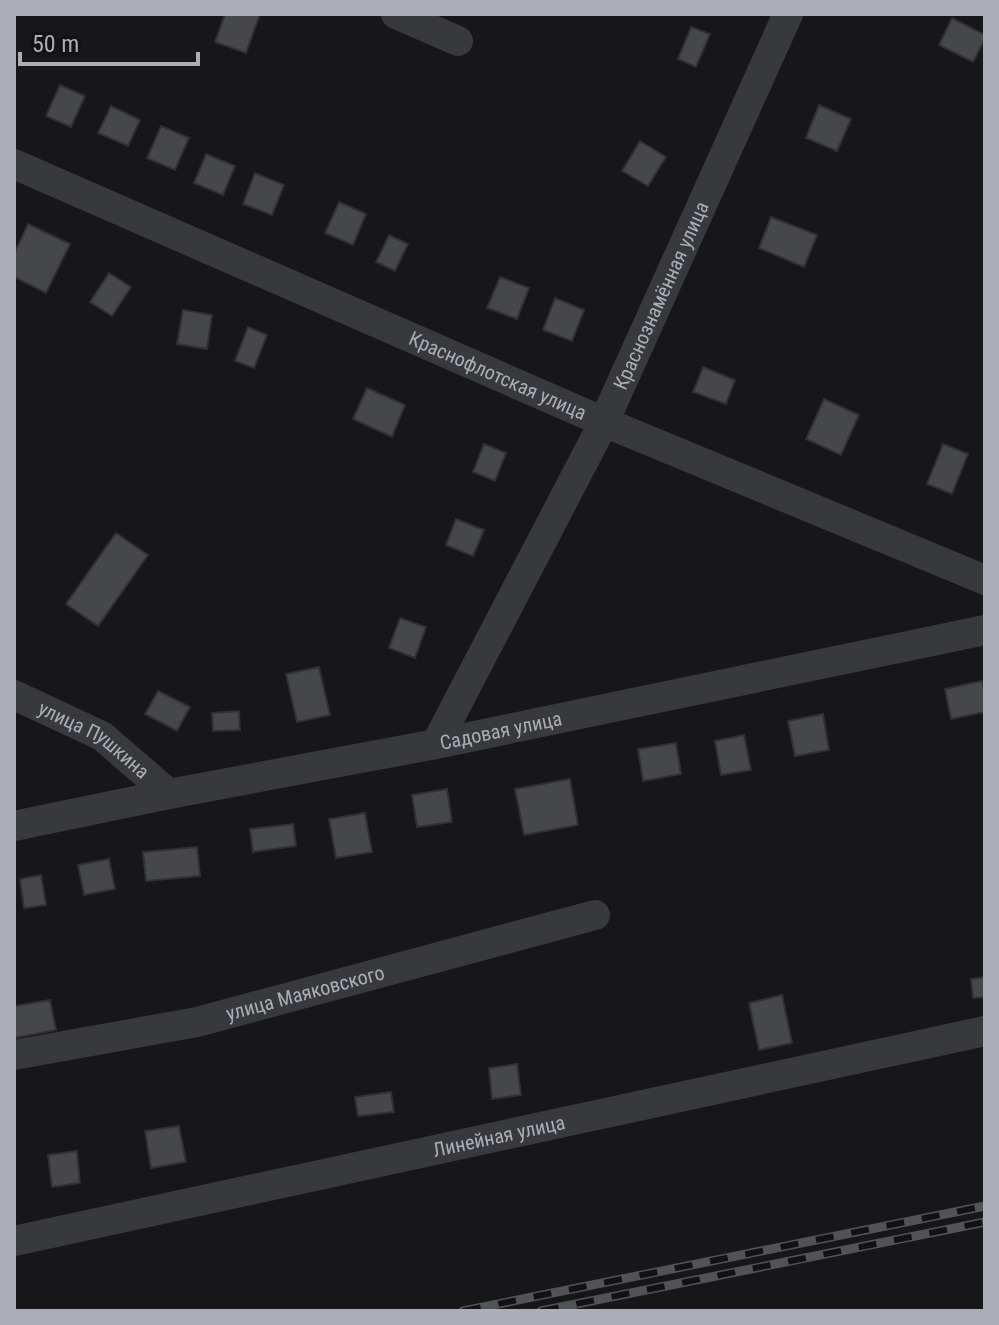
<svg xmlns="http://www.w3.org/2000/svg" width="999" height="1325" font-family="'Roboto Condensed',sans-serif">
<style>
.building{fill:#46474b;stroke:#313134;stroke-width:2}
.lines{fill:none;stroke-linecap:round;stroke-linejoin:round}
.minor{stroke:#38393d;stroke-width:30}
.rail-casing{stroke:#525358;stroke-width:9}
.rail{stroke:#121214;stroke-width:6;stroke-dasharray:18;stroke-linecap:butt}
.labels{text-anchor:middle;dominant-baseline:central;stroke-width:7;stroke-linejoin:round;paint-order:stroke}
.street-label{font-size:20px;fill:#abaeb7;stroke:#121214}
</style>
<rect width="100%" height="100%" fill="#171719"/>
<path class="building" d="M225 14H260L246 53 215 42Z
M952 18 985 35V39L973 62 939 45Z
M691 27 710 34 696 67 678 59Z
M60 85 85 96 71 127 46 116Z
M819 105 851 119 837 151 806 138Z
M111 106 140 120 128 146 98 133Z
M161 126 189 138 175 170 147 158Z
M640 141 666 157 648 186 622 171Z
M206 154 235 166 223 195 194 183Z
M255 173 284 185 272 215 243 204Z
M339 202 366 214 353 245 325 233Z
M771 217 817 235 804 267 759 248Z
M28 224 70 244 46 293 14 277V254Z
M389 235 408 244 395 271 376 262Z
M109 273 131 287 112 316 90 302Z
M500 277 529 288 517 319 487 308Z
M555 298 584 310 572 341 543 330Z
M183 310 212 315 207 349 177 344Z
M248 327 267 335 254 368 235 361Z
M703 367 735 380 726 404 693 392Z
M367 388 405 405 392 437 353 419Z
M824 399 859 415 841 455 806 439Z
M484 444 506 453 495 481 473 472Z
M943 444 968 454 952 494 927 484Z
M456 519 484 530 473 556 446 545Z
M116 533 148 555 98 626 66 604Z
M400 618 426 627 415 658 389 648Z
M319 667 330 715 297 722 286 674Z
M982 681 985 694V712L951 719 945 689Z
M158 691 190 707 177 731 145 714Z
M239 711 240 730 213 731 212 713Z
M823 714 829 750 795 756 788 721Z
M744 735 751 770 721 775 715 741Z
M676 743 681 774 643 781 638 749Z
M570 779 578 825 524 835 515 789Z
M447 789 452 822 417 827 412 795Z
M365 813 372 852 336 858 329 819Z
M293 824 296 846 253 852 250 829Z
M197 847 200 876 146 881 143 852Z
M109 859 115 889 84 895 78 865Z
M41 875 46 905 24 908 20 879Z
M985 977V997L973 998 971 979Z
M782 995 792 1043 759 1050 749 1003Z
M50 1000 56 1030 14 1038V1006Z
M517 1064 521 1095 492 1099 489 1068Z
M391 1092 394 1112 358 1116 355 1097Z
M179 1126 186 1162 151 1168 145 1131Z
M77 1151 80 1183 52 1187 48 1155Z"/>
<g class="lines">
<g class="minor">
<path d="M396 14 458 41"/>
<path id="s1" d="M14 164 604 422 985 580"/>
<path id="s2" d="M14 695 102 736 169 794"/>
<path id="s3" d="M436 744 604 422 788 14"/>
<path id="s4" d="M14 826 169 794 436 744 985 630"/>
<path id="s5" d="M14 1055 197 1022 595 915"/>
<path id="s6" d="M14 1241 985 1031"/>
</g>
<defs>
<path id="rail" d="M463 1311 985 1206
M541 1311 985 1222"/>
</defs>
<use href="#rail" class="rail-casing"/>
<use href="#rail" class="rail"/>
</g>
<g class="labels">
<g class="street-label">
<text stroke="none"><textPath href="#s3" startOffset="502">Краснознамённая улица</textPath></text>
<text stroke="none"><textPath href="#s1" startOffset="528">Краснофлотская улица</textPath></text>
<text stroke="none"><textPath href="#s4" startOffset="496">Садовая улица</textPath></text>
<text stroke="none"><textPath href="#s2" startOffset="92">улица Пушкина</textPath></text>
<text stroke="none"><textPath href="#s5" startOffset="298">улица Маяковского</textPath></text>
<text stroke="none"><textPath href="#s6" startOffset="496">Линейная улица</textPath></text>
</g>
</g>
<rect width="999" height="1325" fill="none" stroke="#abaeb7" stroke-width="32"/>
<path d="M20 52v12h178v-12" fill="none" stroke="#abaeb7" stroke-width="4"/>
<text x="32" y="52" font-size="24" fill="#abaeb7" stroke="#121214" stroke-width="6" paint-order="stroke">50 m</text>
</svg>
